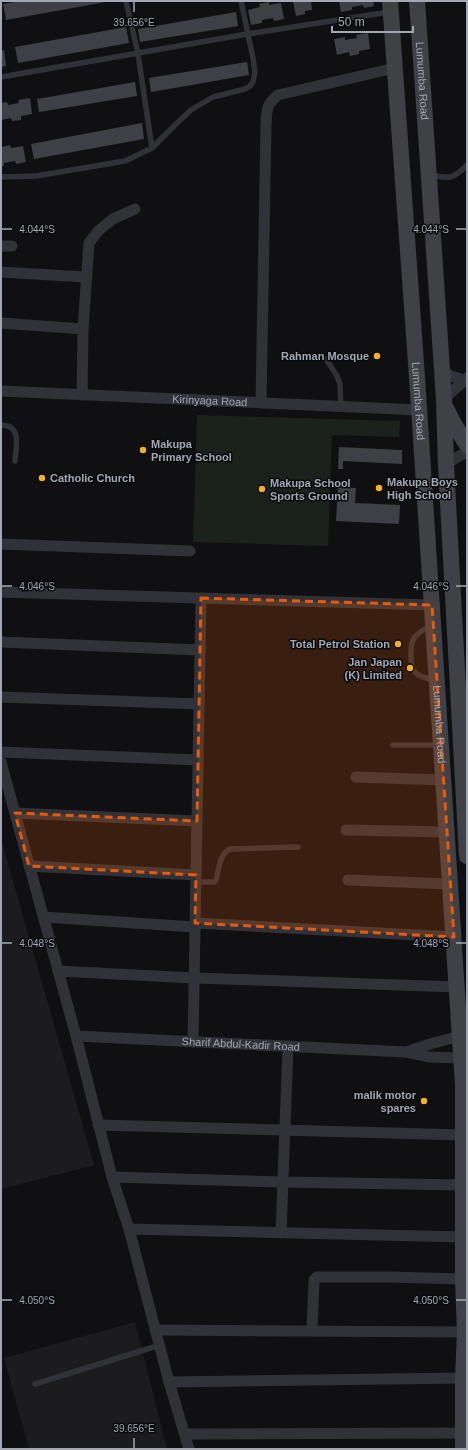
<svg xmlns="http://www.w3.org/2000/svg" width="468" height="1450" font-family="Helvetica,sans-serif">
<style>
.built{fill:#1c1c1f}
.green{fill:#1b221c}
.building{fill:#3f4045}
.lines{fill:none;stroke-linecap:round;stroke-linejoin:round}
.lane{stroke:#313237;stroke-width:5.5}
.street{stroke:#313237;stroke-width:11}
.secondary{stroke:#3f4147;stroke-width:16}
.marked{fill:#e8590c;fill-opacity:0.2;stroke:#e8590c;stroke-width:3;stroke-dasharray:8 5;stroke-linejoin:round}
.ticks{fill:none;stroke:#a1a7b3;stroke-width:1.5}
.poi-dot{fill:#f5af26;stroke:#0b0b0d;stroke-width:1.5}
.labels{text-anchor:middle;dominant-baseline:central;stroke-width:3;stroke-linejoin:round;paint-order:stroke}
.street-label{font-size:11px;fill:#a1a7b3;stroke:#0b0b0d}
.poi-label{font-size:11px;font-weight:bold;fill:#a1a7b3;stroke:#0b0b0d;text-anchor:end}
.ticks-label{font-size:10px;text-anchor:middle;fill:#a1a7b3;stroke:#0b0b0d;stroke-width:3;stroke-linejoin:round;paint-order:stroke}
</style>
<rect width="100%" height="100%" fill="#101012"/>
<path class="built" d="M1 839 94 1165 1 1189Z
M135 1322 167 1449H29L4 1358Z"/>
<path class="green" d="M197 415 400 421 399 437 332 435 328 546 193 542Z"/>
<path class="building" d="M21 1H105L106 2 6 20 3 4Z
M293 1H311L312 10 305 11V14L296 16Z
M339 1H373L374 6 364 8 363 5 352 7V10L341 12Z
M269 2V5L281 3 284 19 274 21 273 18 262 20V23L251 25 248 10 260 7 259 4Z
M236 12 238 26 140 42 138 29Z
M126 27 129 43 18 63 15 47Z
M368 33 370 49 359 51V54L350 56 349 52 337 55 334 39 345 37V40L357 38 356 35Z
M4 50 6 66 1 67V51Z
M247 62 249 75 151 92 149 78Z
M135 82 137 96 39 112 37 99Z
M30 98 32 114 21 116V120L12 121 11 118 1 120V103L7 102 8 105 19 103 18 100Z
M142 123 144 139 34 159 31 144Z
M10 145 11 148 23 146 26 162 16 164 15 161 4 163V166H1V147Z
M339 447 402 450V464L343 461V469H338Z
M338 487 356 488 355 503 400 505 399 524 336 521Z"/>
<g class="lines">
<path class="lane" d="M126 1 138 54 152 148
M1 77 247 34 389 12
M431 175C450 179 453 179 467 165
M1 177 36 176 125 161 152 148 175 125 191 110 213 97 245 89 250 86 253 82 255 72 253 58 241 1
M326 359 337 376 340 384 341 407
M1 425C22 425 16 446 15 461
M431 625C415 635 410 637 411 657 411 662 411 668 415 672 419 677 428 678 435 681
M393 745H440
M196 882H214L216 880C219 870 219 854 230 849L298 847
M35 1384 160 1345"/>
<g class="street">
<path d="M1 246H12"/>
<path d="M1 272 85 277"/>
<path d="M1 323 83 329"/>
<path d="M442 370 451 376 464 380"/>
<path id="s1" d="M1 391 419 410"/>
<path d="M82 395 83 329 89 243 98 231 113 219 135 209"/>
<path d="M444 399 467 378"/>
<path d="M261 403 266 124C267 109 266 105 278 95L395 68"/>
<path d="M446 465 454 459 467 452"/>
<path d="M1 544 190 551"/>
<path d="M1 592 432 605"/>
<path d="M1 642 200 650"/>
<path d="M1 697 199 704"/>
<path d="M1 752 198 760"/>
<path d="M1 762 76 1036 112 1177 129 1229 169 1382 189 1449"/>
<path d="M356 777 443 780"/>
<path d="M15 813 197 821"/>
<path d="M346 830 447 832"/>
<path d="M29 866 196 875"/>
<path d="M348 880 450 884"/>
<path d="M44 917 195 927"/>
<path d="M195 923 454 937"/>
<path d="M58 971 194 978 457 987"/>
<path id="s2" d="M76 1036 406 1052 429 1057 461 1058"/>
<path d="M193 1042 201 598"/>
<path d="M406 1052 430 1044 460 1036"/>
<path d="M98 1125 463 1135"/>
<path d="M112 1177 283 1182 463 1185"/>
<path d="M129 1229 463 1237"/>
<path d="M281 1233 288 1047"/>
<path d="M155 1330 465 1332"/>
<path d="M312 1331 314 1280 317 1277H389L463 1279"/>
<path d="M169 1382 463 1378"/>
<path d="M185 1434 463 1433"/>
</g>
<g class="secondary">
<path id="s3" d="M390 1 417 377 463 1085V1279L465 1332 463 1378V1449"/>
<path id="s4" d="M417 1 444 399 446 465 467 856"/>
<path d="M446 408 454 424 467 445"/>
</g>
</g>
<path class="marked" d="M201 598 432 605 454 937 195 923 196 875 29 866 15 813 197 821Z"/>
<path class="ticks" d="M134 2V12M2 229H12M456 229H466M2 586H12M456 586H466M2 943H12M456 943H466M2 1300H12M456 1300H466M134 1438V1448"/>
<g class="poi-dot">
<circle cx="377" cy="356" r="4"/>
<circle cx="143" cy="450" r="4"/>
<circle cx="42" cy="478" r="4"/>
<circle cx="379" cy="488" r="4"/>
<circle cx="262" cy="489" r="4"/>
<circle cx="398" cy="644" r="4"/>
<circle cx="410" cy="668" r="4"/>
<circle cx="424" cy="1101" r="4"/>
</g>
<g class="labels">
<g class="street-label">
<text stroke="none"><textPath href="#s4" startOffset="80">Lumumba Road</textPath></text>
<text stroke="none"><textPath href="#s1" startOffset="209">Kirinyaga Road</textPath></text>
<text stroke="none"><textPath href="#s3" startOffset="401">Lumumba Road</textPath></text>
<text stroke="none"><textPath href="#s3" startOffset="725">Lumumba Road</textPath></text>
<text stroke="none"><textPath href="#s2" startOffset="165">Sharif Abdul-Kadir Road</textPath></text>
</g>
<g class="poi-label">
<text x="369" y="356">Rahman Mosque</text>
<text x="151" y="444" text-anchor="start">Makupa<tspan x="151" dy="13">Primary School</tspan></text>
<text x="50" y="478" text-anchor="start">Catholic Church</text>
<text x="387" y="482" text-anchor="start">Makupa Boys<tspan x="387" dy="13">High School</tspan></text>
<text x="270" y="483" text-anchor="start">Makupa School<tspan x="270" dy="13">Sports Ground</tspan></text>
<text x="390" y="644">Total Petrol Station</text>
<text x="402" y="662">Jan Japan<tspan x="402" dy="13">(K) Limited</tspan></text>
<text x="416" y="1095">malik motor<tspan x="416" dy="13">spares</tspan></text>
</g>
</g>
<g class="ticks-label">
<text x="134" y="26">39.656°E</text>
<text x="37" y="233">4.044°S</text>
<text x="431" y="233">4.044°S</text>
<text x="37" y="590">4.046°S</text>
<text x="431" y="590">4.046°S</text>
<text x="37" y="947">4.048°S</text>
<text x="431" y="947">4.048°S</text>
<text x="37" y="1304">4.050°S</text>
<text x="431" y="1304">4.050°S</text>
<text x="134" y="1432">39.656°E</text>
</g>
<rect width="468" height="1450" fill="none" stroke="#a1a7b3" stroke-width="4"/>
<path d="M332 26v6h81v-6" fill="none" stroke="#a1a7b3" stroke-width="2"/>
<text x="338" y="26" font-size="12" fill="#a1a7b3" stroke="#0b0b0d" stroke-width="3" paint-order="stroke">50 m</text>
</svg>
